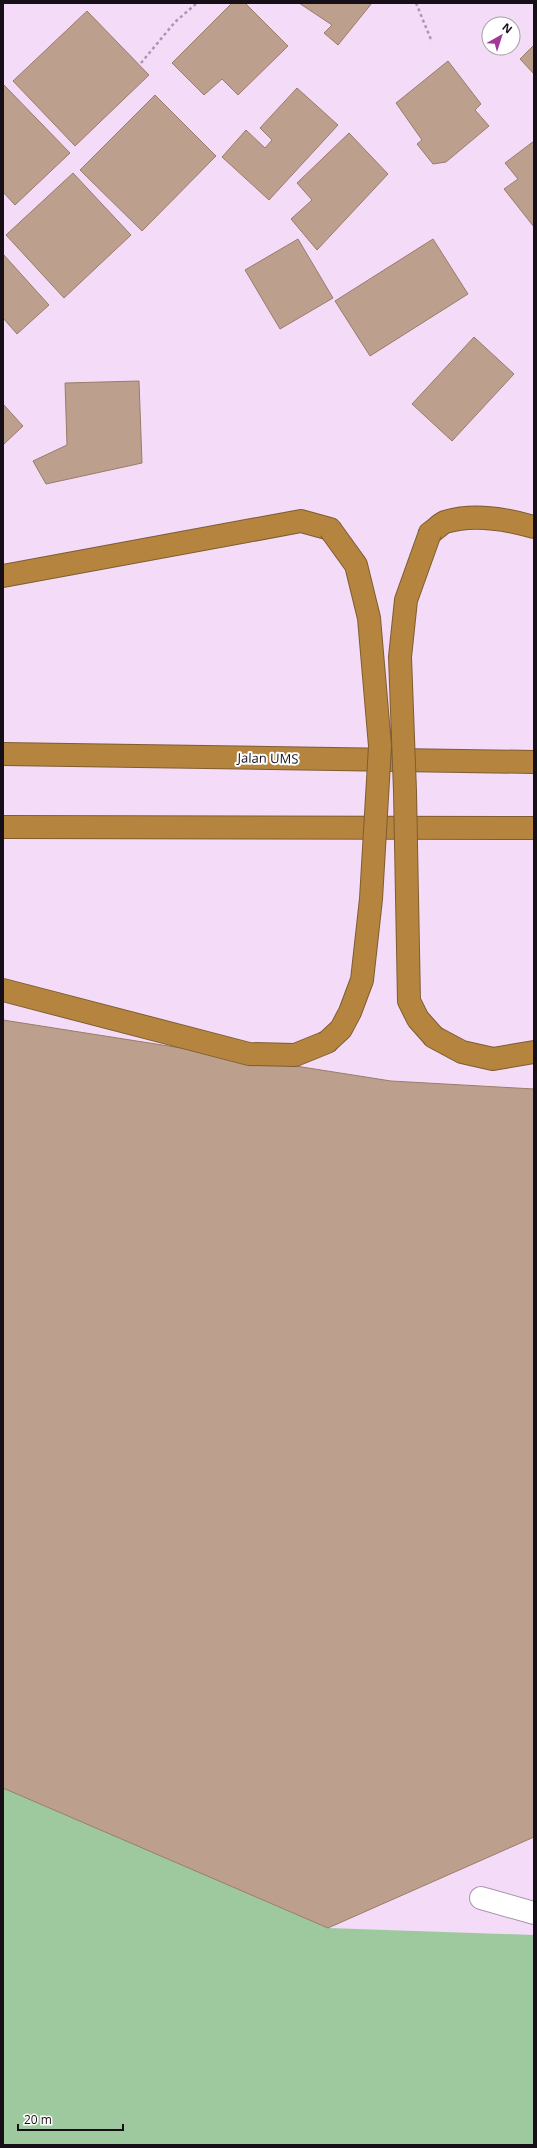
<svg xmlns="http://www.w3.org/2000/svg" width="537" height="2148" font-family="'Open Sans',sans-serif">
<style>
.green{fill:#9ec99e}
.building{fill:#bd9f8d;stroke:#997c6b}
.lines{fill:none;stroke-linecap:round;stroke-linejoin:round}
.street-casing{stroke:#a893ac;stroke-width:24}
.highway-casing{stroke:#7e5c31;stroke-width:24}
.path{stroke:#aa97ad;stroke-width:2.5;stroke-dasharray:3 3;stroke-linecap:butt}
.street{stroke:#fff;stroke-width:22}
.highway{stroke:#b5853f;stroke-width:22}
.highway-bridge-casing{stroke:#7e5c31;stroke-width:24;stroke-linecap:butt}
.highway-bridge{stroke:#b5853f;stroke-width:22}
.labels{text-anchor:middle;dominant-baseline:central;stroke-width:4;stroke-linejoin:round;paint-order:stroke}
.street-label{font-size:13px;fill:#170f18;stroke:#fff}
</style>
<rect width="100%" height="100%" fill="#f4dcf8"/>
<path class="green" d="M3 1788 328 1928 534 1935V2145H3Z"/>
<path class="building" d="M232 3H245L288 46 238 95 222 79 204 95 172 63Z
M299 3H372L338 45 324 33 332 25Z
M87 11 149 75 75 146 13 81Z
M534 45V74L520 59Z
M448 61 481 104 475 110 489 126 446 162 433 164 417 144 422 140 396 103Z
M3 84 70 153 15 205 3 192Z
M297 88 338 125 269 200 222 157 246 130 265 148 272 140 260 128Z
M155 95 216 156 142 231 80 170Z
M349 133 388 174 317 250 291 219 312 200 297 183Z
M534 141V227L504 189 518 179 505 163Z
M73 173 131 235 64 298 6 235Z
M298 239 333 298 280 329 245 270Z
M433 239 468 294 370 356 335 301Z
M3 254 49 305 17 334 3 318Z
M474 337 514 374 452 441 412 404Z
M139 381 142 463 46 484 33 461 67 445 65 383Z
M3 404 23 426 3 445Z
M3 1020 391 1081 534 1089V1837L328 1928 3 1788Z"/>
<g class="lines">
<defs>
<path id="street" d="M481 1898 534 1913"/>
<path id="highway" d="M430 533C435 530 440 524 445 522 474 513 506 519 534 527
M3 576 301 521 330 529
M3 754 534 762
M3 827 534 828
M3 990 249 1054 295 1055 327 1042
M434 1037 462 1052 493 1059 534 1052"/>
</defs>
<use href="#street" class="street-casing"/>
<use href="#highway" class="highway-casing"/>
<path class="path" d="M416 3 432 42
M141 63 175 22 197 3"/>
<use href="#street" class="street"/>
<use href="#highway" class="highway"/>
<defs>
<path id="highway-bridge" d="M430 533 406 600 400 657 405 791 409 1001 418 1019 434 1037
M327 1042 341 1029 350 1012 362 980 371 899 380 746 369 618 356 565 330 529"/>
</defs>
<use href="#highway-bridge" class="highway-bridge-casing"/>
<use href="#highway-bridge" class="highway-bridge"/>
</g>
<g class="labels">
<g class="street-label">
<text transform="translate(268 758) rotate(1)">Jalan UMS</text>
</g>
</g>
<rect width="537" height="2148" fill="none" stroke="#170f18" stroke-width="8"/>
<g transform="translate(501 36) rotate(39)"><circle r="19" fill="#ffffff" stroke="#a29fa3"/>
<path d="M0-3L7 15L0 10L-7 15Z" fill="#a33798"/>
<text y="-6" font-size="11" font-weight="bold" text-anchor="middle" fill="#170f18">N</text>
</g>
<path d="M18 2124v6h105v-6" fill="none" stroke="#170f18" stroke-width="2"/>
<text x="24" y="2124" font-size="12" fill="#170f18" stroke="#ffffff" stroke-width="3" paint-order="stroke">20 m</text>
</svg>
